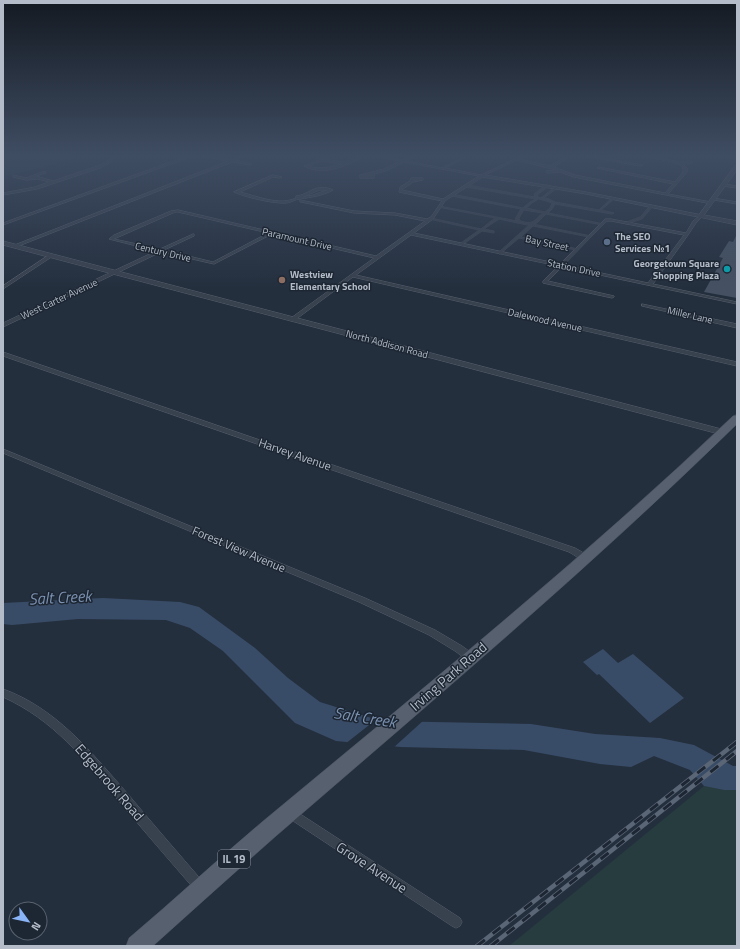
<svg xmlns="http://www.w3.org/2000/svg" width="740" height="949" font-family="'Titillium Web',sans-serif">
<style>
.green{fill:#263c3f}
.water{fill:#394c67}
.pier{fill:#242f3e}
.building{fill:#455162}
.lines{fill:none;stroke-linecap:round;stroke-linejoin:round}
.pedestrian-casing{stroke:#565f6c;stroke-width:0.5}
.minor-casing{stroke:#565f6c;stroke-width:1}
.tertiary-casing{stroke:#565f6c;stroke-width:1}
.primary-casing{stroke:#414a57;stroke-width:1}
.pedestrian{fill:#38414e;fill-rule:evenodd}
.minor{fill:#38414e;fill-rule:evenodd}
.tertiary{fill:#38414e;fill-rule:evenodd}
.primary{fill:#56606e;fill-rule:evenodd}
.rail-casing{stroke:#5a6575;stroke-width:4.5}
.rail{stroke:#1d2633;stroke-width:3;stroke-dasharray:10;stroke-linecap:butt}
.service-dot{fill:#5c6f8a;stroke:#1d2633;stroke-width:1.5}
.culture-dot{fill:#0f9aa8;stroke:#1d2633;stroke-width:1.5}
.education-dot{fill:#8d6e63;stroke:#1d2633;stroke-width:1.5}
.labels{text-anchor:middle;dominant-baseline:central;stroke-width:3;stroke-linejoin:round;paint-order:stroke}
.far-poi-label{font-size:10px;font-weight:bold;fill:#b4bcc9;stroke:#1d2633;text-anchor:start}
.far-street-label{font-size:10px;fill:#b4bcc9;stroke:#1d2633}
.shield{fill:#1d2633;stroke:#878f9c;stroke-width:1}
.shield-label{font-size:11px;font-weight:bold;fill:#b4bcc9}
.street-label{font-size:12px;fill:#b4bcc9;stroke:#1d2633}
.near-street-label{font-size:14px;fill:#b4bcc9;stroke:#1d2633}
.near-water-label{font-size:16px;font-style:italic;fill:#7c92b1;stroke:#1d2633}
</style>
<rect width="100%" height="100%" fill="#242f3e"/>
<path class="green" d="M3 155H85L80 158 3 177Z
M704 786 724 790H737V946H509Z"/>
<path class="water" d="M103 598 180 602 199 607 255 648 288 678 320 702 381 721 531 724 595 734 660 738 694 745 733 766H737V790H724L704 786 690 770 654 756 631 767 600 764 524 750 401 747 336 741 295 723 223 651 190 628 166 620 78 619 12 625 3 624V603Z
M603 649 618 663 633 654 684 698 650 723 599 674 597 675 583 662Z"/>
<path class="pier" d="M378 718 381 719 424 720 392 749 345 744Z"/>
<path class="building" d="M737 234V298L704 292 723 258 719 257 729 241 733 242Z"/>
<g class="lines">
<defs>
<path id="pedestrian" d="M467 185 535 197 534 194 546 185H548V187L537 195 538 197 541 198 556 186 557 188 544 198 549 199 555 202 599 210 613 197 614 198V199L601 210 614 213 612 214 555 204 552 209 548 213 604 224 602 225 546 214 537 223 533 224 591 236 589 237 533 226 521 237 578 249 576 250 519 238 500 254H499V252L530 224 527 225 499 219 484 229 494 231V233L482 231 462 245 460 244 461 243 479 230 429 219 431 218 481 229 495 218 438 207 439 206 517 221 515 219 521 209 451 196V194H452L523 208 530 202 536 199 466 187ZM539 199 547 201 552 203 550 208 545 212 526 208 532 203ZM524 210 543 213C533 221 534 225 520 221L519 219Z
M651 205 653 206 642 219 626 224 624 223 640 217Z"/>
<path id="minor" d="M112 155H115L111 162 100 168 37 189 3 195V193L35 187 49 182 38 179 26 180 13 177V175L26 178 45 171 46 173 36 176 53 181 103 164 109 160Z
M166 155 185 157 192 155H196L3 225V223L181 158 167 156Z
M200 155 231 160 244 155H247L235 160 252 164 250 165 232 162 16 247 12 246 228 161 201 156Z
M362 155H366C349 165 323 177 304 166L322 159 345 162ZM322 161 342 164C331 167 320 170 309 166Z
M373 155 403 160 414 155H417L407 161 442 168 468 155H471L445 168 481 175 523 155H527L520 159 550 166 568 155H571L554 167 575 175 665 193 673 184 597 168 599 167 675 182 683 172V168L679 164 646 156V155L680 162 692 161V163L683 164 687 168V172L668 194 711 202 713 203 712 204 574 177 560 172 547 173 546 171 556 170 517 160 485 175 586 192 702 215V217L696 223 688 235 653 284 737 302V304L562 267 548 281 614 296V297L612 298 543 283V281L558 266 411 235 356 275 737 362V366L353 277 295 320H291V318L374 258 272 234 214 264 161 252 3 327V323L156 251 109 239 114 235 171 211 178 210 376 256 425 221 395 215 354 213 301 202H300V200L354 211 395 213 427 219 431 217 442 201 399 192 400 187 410 181 411 178H423V180L413 182 403 189 402 190 443 199 479 176 404 162 386 171 374 174V178H360V175L384 169 400 161 374 156ZM483 177 586 194 698 217 693 221 686 233 611 219H605L560 264 414 233 433 219 445 201ZM178 212 268 233 213 262 164 250 194 236V234H193L160 249 114 239 173 213ZM607 221H611L684 235 648 283 564 265Z
M580 155H586L643 165 641 166Z
M273 175 282 177 280 178 273 177 240 192C257 196 279 206 296 198V196C309 195 316 182 333 190 322 196 312 197 300 199 295 199 291 203 286 203 274 204 244 197 234 192ZM320 190H327L313 195 303 197Z
M724 184 737 186V188L723 186Z
M713 198 737 202V204L714 200H713Z
M49 255 53 256 3 289V286Z
M642 304 737 324V328L642 306Z
M3 352 575 548 589 556 590 558 589 560C582 562 575 555 569 552L3 356Z
M3 449 365 598 435 630 462 646 473 654 475 657 473 660 470 661 467 660 455 651 429 635 359 602 3 453Z
M3 689C56 708 91 752 127 793 152 823 178 853 204 883L206 887 204 891 200 893 196 891C170 861 144 831 118 800 84 759 54 720 3 697Z
M291 808 460 918 462 922 460 926 456 928 452 926 287 817 285 813 287 809Z"/>
<path id="tertiary" d="M713 155 737 157V159L715 156Z
M735 166H737V170L704 215 737 221V225L699 217V215Z
M3 241 725 430 726 432 725 434H719L3 245Z"/>
<path id="primary" d="M737 415V424C590 568 432 701 276 836 235 872 194 909 153 946H126L129 938C174 900 217 860 262 822 422 689 583 559 733 416Z"/>
</defs>
<use href="#pedestrian" class="pedestrian-casing"/>
<use href="#minor" class="minor-casing"/>
<use href="#tertiary" class="tertiary-casing"/>
<use href="#primary" class="primary-casing"/>
<use href="#pedestrian" class="pedestrian"/>
<use href="#minor" class="minor"/>
<use href="#tertiary" class="tertiary"/>
<use href="#primary" class="primary"/>
<defs>
<path id="rail" d="M477 946 737 742
M491 946 737 751"/>
</defs>
<use href="#rail" class="rail-casing"/>
<use href="#rail" class="rail"/>
</g>
<linearGradient id="sky" x2="0" y2="1"><stop stop-color="#141a22"/><stop offset="0.54" stop-color="#3f4d63"/><stop offset="1" stop-color="#3f4d63" stop-opacity="0"/></linearGradient>
<rect width="740" height="288" fill="url(#sky)"/>
<circle class="service-dot" cx="607" cy="242" r="4"/>
<circle class="culture-dot" cx="727" cy="269" r="4"/>
<circle class="education-dot" cx="282" cy="280" r="4"/>
<g class="labels">
<g class="far-poi-label">
<text x="615" y="236">The SEO<tspan x="615" dy="12">Services №1</tspan></text>
<text x="719" y="263" text-anchor="end">Georgetown Square<tspan x="719" dy="12">Shopping Plaza</tspan></text>
<text x="290" y="274">Westview<tspan x="290" dy="12">Elementary School</tspan></text>
</g>
<g class="far-street-label">
<text transform="translate(297 239) rotate(13)">Paramount Drive</text>
<text transform="translate(547 243) rotate(12)">Bay Street</text>
<text transform="translate(163 252) rotate(13)">Century Drive</text>
<text transform="translate(574 268) rotate(12)">Station Drive</text>
<text transform="translate(59 299) rotate(-25)">West Carter Avenue</text>
<text transform="translate(690 315) rotate(13)">Miller Lane</text>
<text transform="translate(545 320) rotate(13)">Dalewood Avenue</text>
<text transform="translate(387 344) rotate(15)">North Addison Road</text>
</g>
<rect class="shield" x="218" y="850" width="32" height="18" rx="3"/>
<g class="shield-label">
<text x="234" y="859">IL 19</text>
</g>
<g class="street-label">
<text transform="translate(295 454) rotate(19)">Harvey Avenue</text>
<text transform="translate(239 549) rotate(23)">Forest View Avenue</text>
</g>
<g class="near-street-label">
<text transform="translate(448 676) rotate(-41)">Irving Park Road</text>
<text transform="translate(110 782) rotate(49)">Edgebrook Road</text>
<text transform="translate(372 867) rotate(33)">Grove Avenue</text>
</g>
<g class="near-water-label">
<text transform="translate(60 597) rotate(-3)">Salt Creek</text>
<text transform="translate(365 717) rotate(9)">Salt Creek</text>
</g>
</g>
<rect width="740" height="949" fill="none" stroke="#b4bcc9" stroke-width="8"/>
<g transform="translate(28 921) rotate(123)"><circle r="19" fill="#1d2633" stroke="#59626f"/>
<path d="M0-3L7 15L0 10L-7 15Z" fill="#8ab4f8"/>
<text y="-6" font-size="11" font-weight="bold" text-anchor="middle" fill="#b4bcc9">N</text>
</g>
</svg>
